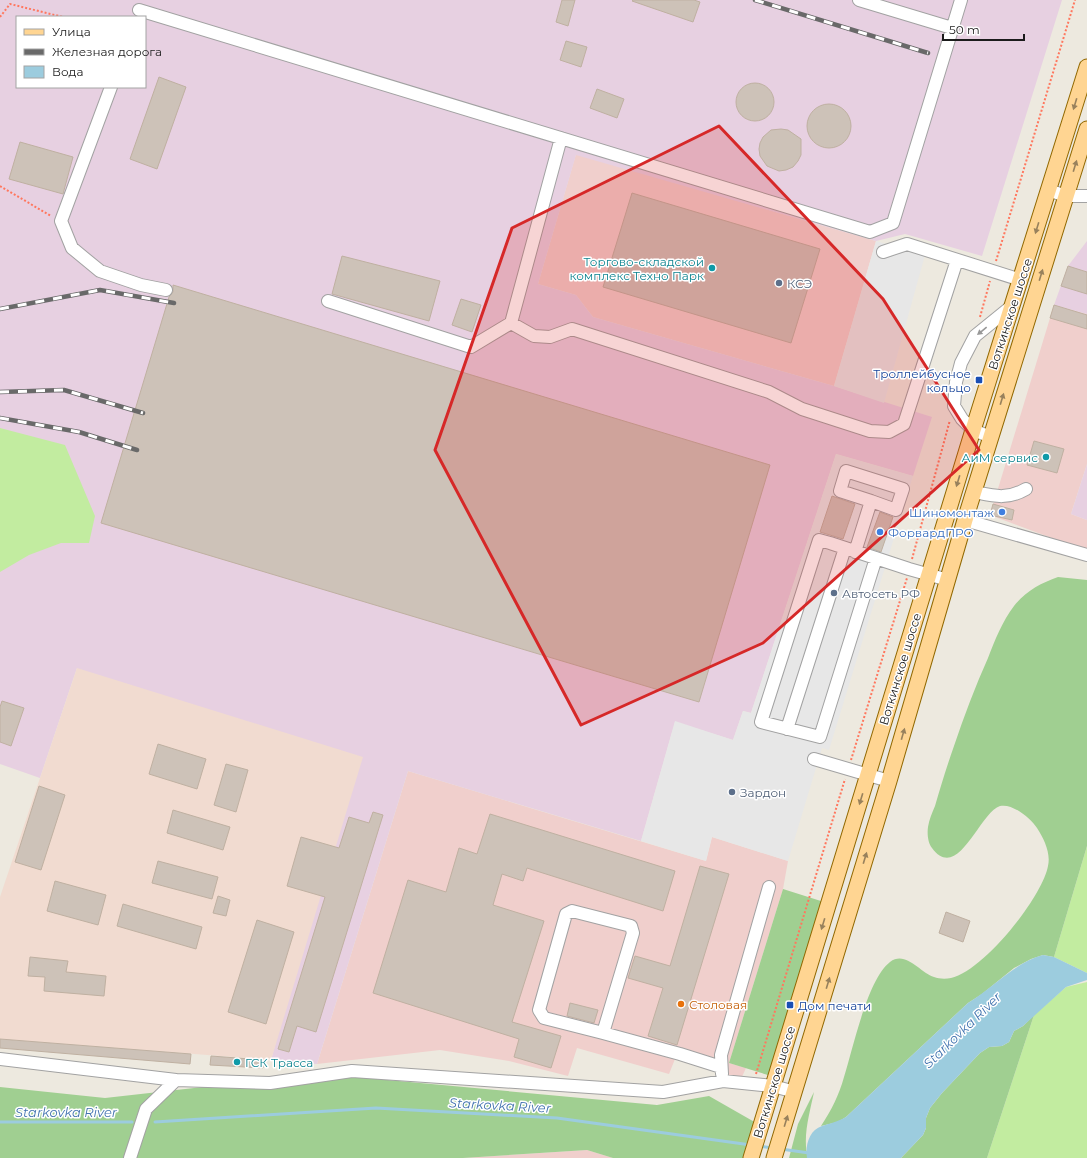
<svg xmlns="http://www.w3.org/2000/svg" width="1087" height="1158" font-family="Montserrat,sans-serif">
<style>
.commercial{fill:#f0cfcc}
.industrial{fill:#e7d0e1;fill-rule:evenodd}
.military{fill:#f1dbd0}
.grass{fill:#c2eca0}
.forest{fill:#a0cf91}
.parking{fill:#e7e7e7}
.water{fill:#9cccde}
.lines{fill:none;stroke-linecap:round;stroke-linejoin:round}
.stream{stroke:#9cccde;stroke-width:3}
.building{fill:#cdc2b8;stroke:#bfb0a1}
.minor-casing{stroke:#a2a2a2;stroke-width:14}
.major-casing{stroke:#916800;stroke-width:17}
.path{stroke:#ff775e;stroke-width:2;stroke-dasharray:2 2;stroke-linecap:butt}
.minor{stroke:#fff;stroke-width:12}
.major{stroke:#ffd592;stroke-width:15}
.rail-casing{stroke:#696969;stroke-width:4.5}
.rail{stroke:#fff;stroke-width:3;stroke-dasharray:9;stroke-linecap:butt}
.oneway{fill:#98815c}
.oneway2{fill:#989898}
.marked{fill:#d62828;fill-opacity:0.2;stroke:#d62828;stroke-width:3;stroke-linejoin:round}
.culture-dot{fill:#0f9aa8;stroke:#fff;stroke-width:1.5}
.service-dot{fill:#5c6f8a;stroke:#fff;stroke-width:1.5}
.transit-dot{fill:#1a4fb4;stroke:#fff;stroke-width:1.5}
.shop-dot{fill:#3f7fe0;stroke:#fff;stroke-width:1.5}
.food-dot{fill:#e8710a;stroke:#fff;stroke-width:1.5}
.labels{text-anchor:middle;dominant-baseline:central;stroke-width:3;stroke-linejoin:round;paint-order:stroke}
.culture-label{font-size:12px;fill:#0d838f;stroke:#fff;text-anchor:end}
.service-label{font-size:12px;fill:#4e5e75;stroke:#fff;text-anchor:start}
.street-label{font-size:12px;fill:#1b1b1b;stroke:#fff}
.transit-label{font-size:12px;fill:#164399;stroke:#fff;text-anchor:end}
.shop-label{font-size:12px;fill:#366cbe;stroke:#fff;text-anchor:end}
.food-label{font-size:12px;fill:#c56008;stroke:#fff;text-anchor:start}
.water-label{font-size:13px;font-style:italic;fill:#4273af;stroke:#fff}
</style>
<rect width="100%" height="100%" fill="#ede9df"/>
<path class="commercial" d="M576 154 876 241 834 386 593 317 576 295 538 284Z
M1054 305 1087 314V464L1071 514 1087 520V551L990 515Z
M408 771 706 861 712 837 788 861 783 889 729 1063 746 1068 741 1079 675 1059 669 1074 577 1048 568 1076 509 1061 440 1050 317 1064Z
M587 1150 613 1158H463Z"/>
<path class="industrial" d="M0 0H1062L982 256 905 234 876 241 576 155 538 284 576 295 593 317 834 386 932 417 913 476 836 454 751 713 743 711 733 740 675 722 641 841 408 771 317 1064 271 1060 280 1027 77 668 40 778 0 764ZM17 17H145V87H17Z
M1087 241V314L1054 305 1068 266Z
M1087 464V520L1071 514Z"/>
<path class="military" d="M77 668 363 757 271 1060 0 1039V897Z"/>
<path class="grass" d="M0 428 65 445 95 516 89 543H61L29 555 0 572Z
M1087 846V973L1054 957Z
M1087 982V1158H987L1034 1015 1066 987Z"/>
<path class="forest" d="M1058 577 1087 580V846L1054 957 1043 955 1031 959 1014 968 982 994 968 1003 846 1117 838 1122 821 1126C831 1111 839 1095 844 1077 853 1049 867 980 890 962 906 950 920 973 934 977 939 979 946 979 951 978 983 971 1042 898 1048 866 1051 853 1044 839 1037 828 1031 819 1013 803 1000 806 979 813 958 883 932 848 928 843 927 834 928 827 929 820 932 813 935 806 941 785 947 766 954 746 964 716 975 687 988 658 995 640 1002 622 1014 606 1026 591 1041 583 1058 577Z
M783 889 824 902 771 1076 729 1063Z
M1034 1015 987 1158H901L923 1135 926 1128V1118L930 1108 942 1093 980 1053 989 1047 1002 1046 1009 1042 1014 1031 1023 1026Z
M355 1077 657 1105 709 1096 758 1124 747 1158H613L587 1150 463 1158H0V1087L105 1098 203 1087 278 1088Z
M814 1092C810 1112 802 1137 808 1158H789L798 1124Z"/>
<path class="parking" d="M876 241 925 255 884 403 834 386Z
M836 454 913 476 829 750 822 748 788 861 712 837 706 861 641 841 675 721 733 740 743 711 751 713Z"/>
<path class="water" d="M1043 955 1054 957 1087 973V980L1066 987 1023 1026 1014 1031 1009 1042 1002 1046 989 1047 980 1053 942 1093 930 1108 926 1118V1128L923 1135 901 1158H807C805 1146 809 1130 822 1126 831 1123 837 1122 846 1117L968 1003C994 987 1014 963 1043 955Z"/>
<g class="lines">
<path class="stream" d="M0 1122H132
M155 1122 376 1108 557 1118 751 1145
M759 1146 773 1148
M781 1149 809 1153"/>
</g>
<path class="building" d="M562 0H575L568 26 556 22Z
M633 0H694L700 2 693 22 632 1Z
M566 41 587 47 581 67 560 60Z
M159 77 186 87 157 169 130 159Z
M736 102a19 19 0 1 1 38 0a19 19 0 1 1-38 0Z
M597 89 624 99 617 118 590 108Z
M807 126a22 22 0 1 1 44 0a22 22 0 1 1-44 0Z
M781 129 788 130 801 139V155L798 161 793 167 786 170 779 171 767 166 760 156 759 149 760 143 763 137 771 130Z
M20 142 73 157 63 194 9 179Z
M632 193 820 249 791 343 603 287Z
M342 256 440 281 429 321 332 294Z
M1068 266 1087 272V294L1061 286Z
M173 285 770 465 699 702 101 523 169 297 173 292Z
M461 299 481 305 472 332 452 325Z
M1054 305 1087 315V329L1050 318Z
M1034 441 1064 449 1057 473 1027 465Z
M832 496 855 504 843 539 820 532Z
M993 504 1014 510 1012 520 990 515Z
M880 512 893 517 881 552 867 547Z
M2 701 24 708 11 746 0 742V707Z
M158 744 206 759 197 789 149 774Z
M226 764 248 770 236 812 214 805Z
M39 786 65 795 41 870 15 862Z
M173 810 230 827 223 850 167 833Z
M373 812 383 815 316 1032 297 1026 289 1052 278 1049 325 897 287 886 301 837 339 848 349 817 369 823Z
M490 814 675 871 663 911 527 868 523 881 502 874 493 905 544 921 512 1022 561 1036 551 1068 514 1057 519 1039 373 993 408 880 446 892 459 848 477 854Z
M158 861 218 877 212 899 152 883Z
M700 866 729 874 677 1045 648 1036 663 988 628 978 635 956 670 966Z
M55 881 106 895 98 925 47 911Z
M218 896 230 900 226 916 213 913Z
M123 904 202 927 196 949 117 926Z
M946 912 970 921 963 942 939 933Z
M257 920 294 932 266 1024 228 1012Z
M30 957 68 961 66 972 106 976 104 996 44 991 45 977 28 976Z
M570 1003 598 1010 594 1023 567 1016Z
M0 1039 191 1054 190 1064 0 1048Z
M211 1056 263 1060V1068L210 1065Z"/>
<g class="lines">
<defs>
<path id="minor" d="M859 0 952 28
M139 10 870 232 893 223 961 0
M111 87 61 221 72 248 100 271 141 285 166 290
M1048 190 1066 196H1087
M883 252 907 244 1021 280
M328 301 471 347 511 323 561 138
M511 323 534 336 550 337 572 329 769 392 802 409 870 431 889 432 904 424 957 260
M991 437 973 430 962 419 954 406 956 382 961 363 975 336 1012 306
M974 492C994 496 1007 500 1026 489
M965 520 1087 555
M855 552 871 501 840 491 846 471 903 489 896 510 871 501
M876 558 820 737 761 722 819 540 830 543 909 569 948 580
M787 729 845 548
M814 759 889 781
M603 1033 544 1018 539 1010 566 914 572 911 631 926 633 933 603 1033 680 1054 721 1067
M0 1059 176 1080
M722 1074 721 1055 769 887
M130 1158 146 1109 176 1080 270 1083 352 1071 663 1092 723 1081 773 1086 795 1092"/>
<path id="major" d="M751 1158 973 430 1087 67
M774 1158 889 781 965 520 1087 129"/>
</defs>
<use href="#minor" class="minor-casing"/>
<use href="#major" class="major-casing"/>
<path class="path" d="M0 17 10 4 63 17
M0 186 51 216
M996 261 1075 0
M980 317 990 281
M912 559 950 420
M851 760 907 578
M756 1074 845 779"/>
<use href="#minor" class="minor"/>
<use href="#major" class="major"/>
<defs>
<path id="rail" d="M755 0 928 53
M0 309 100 290 174 303
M0 392 64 390 143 413
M0 418 79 432 137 450"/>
</defs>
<use href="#rail" class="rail-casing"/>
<use href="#rail" class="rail"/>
</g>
<defs><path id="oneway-solid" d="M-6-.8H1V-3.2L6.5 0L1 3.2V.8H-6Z"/></defs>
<g class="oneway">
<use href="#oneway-solid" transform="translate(1075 104) rotate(107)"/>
<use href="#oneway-solid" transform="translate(1075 166) rotate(-73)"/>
<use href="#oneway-solid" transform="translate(1037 228) rotate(107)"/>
<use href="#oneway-solid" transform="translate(1041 275) rotate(-73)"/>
<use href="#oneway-solid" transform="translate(1002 399) rotate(-73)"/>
<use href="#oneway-solid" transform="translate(958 481) rotate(107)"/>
<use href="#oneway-solid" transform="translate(903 734) rotate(-74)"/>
<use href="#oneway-solid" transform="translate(861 799) rotate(107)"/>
<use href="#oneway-solid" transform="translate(865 858) rotate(-73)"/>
<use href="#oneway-solid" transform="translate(823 924) rotate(107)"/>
<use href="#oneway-solid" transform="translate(828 983) rotate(-73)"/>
<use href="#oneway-solid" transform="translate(786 1121) rotate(-73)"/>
</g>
<use class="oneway2" href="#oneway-solid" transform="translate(982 331) rotate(141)"/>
<path class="marked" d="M719 126 883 299 979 450 763 643 581 725 435 450 512 228Z"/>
<g class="culture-dot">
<circle cx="712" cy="268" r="4"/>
<circle cx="1046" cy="457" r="4"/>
<circle cx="237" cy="1062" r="4"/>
</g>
<g class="service-dot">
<circle cx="779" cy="283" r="4"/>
<circle cx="834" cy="593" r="4"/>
<circle cx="732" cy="792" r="4"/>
</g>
<g class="transit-dot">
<rect x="975" y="376" width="8" height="8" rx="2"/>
<rect x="786" y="1001" width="8" height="8" rx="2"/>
</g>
<g class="shop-dot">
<circle cx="1002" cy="512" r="4"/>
<circle cx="880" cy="532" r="4"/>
</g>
<circle class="food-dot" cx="681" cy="1004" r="4"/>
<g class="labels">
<g class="culture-label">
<text x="704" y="261">Торгово-складской<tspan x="704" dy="14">комплекс Техно Парк</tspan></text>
<text x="1038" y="457">АиМ сервис</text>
<text x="245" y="1062" text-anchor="start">ГСК Трасса</text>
</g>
<g class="service-label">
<text x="787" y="283">КСЭ</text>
<text x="842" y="593">Автосеть РФ</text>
<text x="740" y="792">Зардон</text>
</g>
<g class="street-label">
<text transform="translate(1010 314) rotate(-72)">Воткинское шоссе</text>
<text transform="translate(900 669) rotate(-73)">Воткинское шоссе</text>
<text transform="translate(774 1082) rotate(-73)">Воткинское шоссе</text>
</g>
<g class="transit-label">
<text x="971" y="373">Троллейбусное<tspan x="971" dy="14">кольцо</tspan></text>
<text x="798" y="1005" text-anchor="start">Дом печати</text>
</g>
<g class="shop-label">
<text x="994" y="512">Шиномонтаж</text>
<text x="888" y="532" text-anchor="start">ФорвардПРО</text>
</g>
<g class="food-label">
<text x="689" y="1004">Столовая</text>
</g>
<g class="water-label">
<text transform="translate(962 1030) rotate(-44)">Starkovka River</text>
<text transform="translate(500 1105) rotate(3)">Starkovka River</text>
<text x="66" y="1112">Starkovka River</text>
</g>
</g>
<rect x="16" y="16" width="130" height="72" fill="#ffffff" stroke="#a4a4a4"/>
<rect x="24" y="29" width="20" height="6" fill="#ffd592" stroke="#a4a4a4"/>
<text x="52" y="36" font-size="12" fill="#1b1b1b">Улица</text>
<rect x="24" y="49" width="20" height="6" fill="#696969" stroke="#a4a4a4"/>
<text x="52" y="56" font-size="12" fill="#1b1b1b">Железная дорога</text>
<rect x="24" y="66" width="20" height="12" fill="#9cccde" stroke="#a4a4a4"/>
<text x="52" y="76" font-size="12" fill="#1b1b1b">Вода</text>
<path d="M943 34v6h81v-6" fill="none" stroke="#1b1b1b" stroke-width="2"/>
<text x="949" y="34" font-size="12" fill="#1b1b1b" stroke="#ffffff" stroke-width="3" paint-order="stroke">50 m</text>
</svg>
